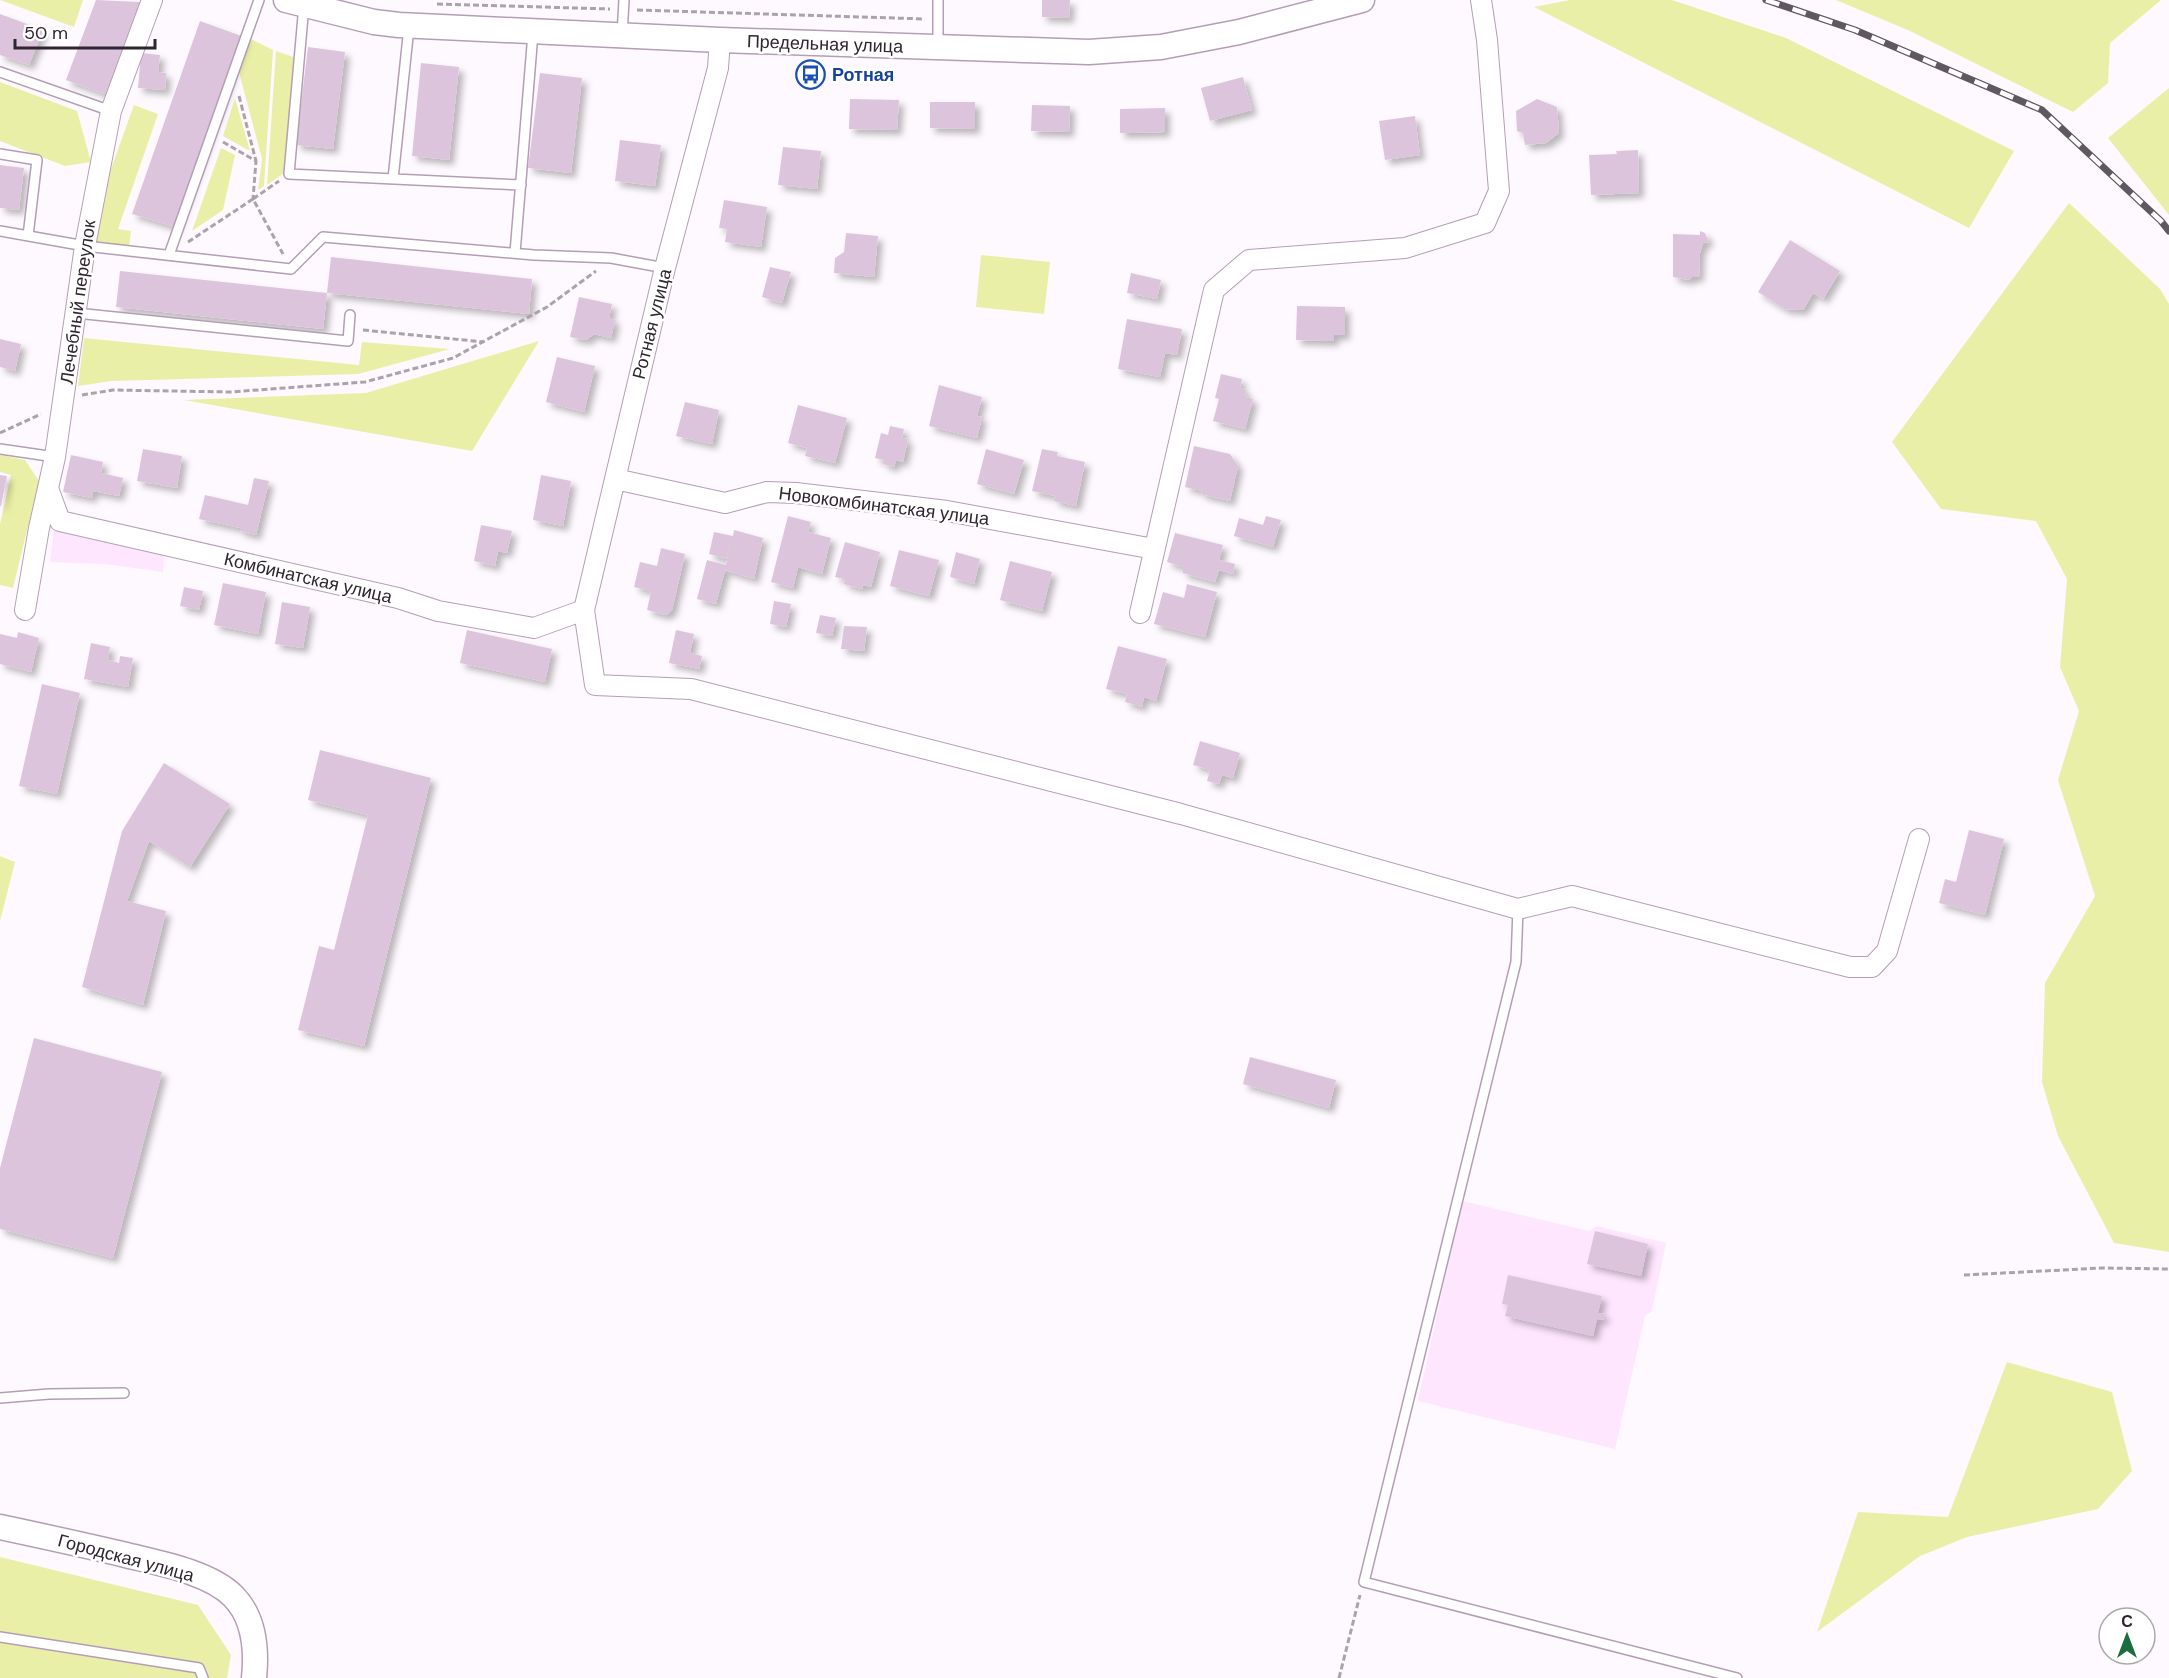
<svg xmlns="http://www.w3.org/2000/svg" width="2169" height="1678" font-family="'DM Sans',sans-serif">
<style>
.built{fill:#fee6fe}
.green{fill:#e9efa6}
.building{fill:#dcc5dc;filter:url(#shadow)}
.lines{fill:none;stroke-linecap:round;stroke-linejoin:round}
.service-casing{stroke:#b49eb5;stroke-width:12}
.minor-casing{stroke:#b49eb5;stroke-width:22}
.tertiary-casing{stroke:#b49eb5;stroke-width:27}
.path{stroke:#aaa4aa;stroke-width:3;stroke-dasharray:6 3;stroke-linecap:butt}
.service{stroke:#fff;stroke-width:9}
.minor{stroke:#fff;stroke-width:20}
.tertiary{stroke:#fff;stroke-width:24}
.rail-casing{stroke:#605860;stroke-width:7}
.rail{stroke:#fff;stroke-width:4.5;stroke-dasharray:14;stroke-linecap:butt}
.labels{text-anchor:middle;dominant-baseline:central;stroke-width:5;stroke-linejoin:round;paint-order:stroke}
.street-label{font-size:18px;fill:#2e252e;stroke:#fff}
.transit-label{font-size:18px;font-weight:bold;fill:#164399;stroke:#fff;text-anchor:start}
</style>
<defs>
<filter id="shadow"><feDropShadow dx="5" dy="5" stdDeviation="3" flood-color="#0004"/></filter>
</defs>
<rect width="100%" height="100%" fill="#fef9fe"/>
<path class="built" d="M54 530 164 553 163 572 105 564 50 562Z
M1462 1201 1589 1231 1597 1226 1666 1243 1652 1311 1645 1316 1615 1449 1418 1401Z"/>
<path class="green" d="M0 0H83L74 27Z
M1570 0H1672L1786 38 2014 151 1969 228 1534 7Z
M1836 0H2161L2110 43 2108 83 2073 112 1910 31Z
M251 39 273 50 264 186 258 190 262 159 239 72Z
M276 51 296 58 287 171 267 185Z
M0 82 77 111 91 162 65 166 0 141Z
M2169 88V215L2108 138Z
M235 98 250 151 223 136Z
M134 105 158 114 118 229 131 231 129 247 93 242 103 191Z
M221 148 235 155 223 210 192 231Z
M2069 203 2160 289 2169 304V1252L2114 1243 2058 1136 2042 1082 2045 983 2095 896 2058 780 2079 711 2060 667 2067 579 2036 521 1941 509 1892 442Z
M981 255 1050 262 1044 314 976 307Z
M84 338 359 365 362 342 450 349 358 374 111 381 78 386Z
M539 341 472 451 184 400 366 393Z
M0 455 25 460 39 481 13 588 0 585V524L11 475 0 472Z
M0 856 15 862 0 921Z
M2007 1362 2112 1392 2132 1471 2098 1509 1967 1537 1920 1556 1817 1632 1858 1512 1948 1517Z
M0 1557 198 1605 231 1655 227 1678H0Z"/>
<path class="building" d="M96 0 140 2 105 94 66 80Z
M1042 0H1070L1069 18 1042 17Z
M0 14 43 30 29 65 0 55Z
M200 21 244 37 175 227 132 214Z
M308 47 345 52 333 149 296 145Z
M141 53 160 55 158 72 166 73 165 90 138 88Z
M421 63 459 67 449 160 412 156Z
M540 73 582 78 571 173 528 168Z
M1243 77 1252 110 1210 121 1201 88Z
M850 99 899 100 897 130 849 129Z
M1537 99 1557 107 1559 133 1546 143 1525 145 1523 133 1517 131 1516 111Z
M930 102H975V129L930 128Z
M1032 105 1070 106 1069 132 1031 131Z
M1165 108V132L1120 133V109Z
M1415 116 1420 155 1385 160 1379 121Z
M620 140 661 145 655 186 615 181Z
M783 147 821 151 817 189 778 185Z
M1638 150 1639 193 1591 195 1589 155 1617 154 1616 151Z
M0 165 24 168 19 210 0 208Z
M724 200 767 207 761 247 725 242 727 229 719 228Z
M1700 231 1705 233 1709 242 1703 243 1700 253 1699 277H1692L1689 280 1673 277V234L1700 235Z
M846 233 878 236 874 277 834 273 835 258 844 252Z
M1790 240 1840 271 1823 299 1813 293 1803 310 1785 309 1758 292Z
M331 257 532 279 529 314 327 293Z
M770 267 791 272 782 303 762 297Z
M120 271 327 293 323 329 116 307Z
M1131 273 1161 280 1157 299 1127 293Z
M579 297 612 304 609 318 615 320 611 338 594 334 586 340 570 337Z
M1297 306 1345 307V335H1334V341L1296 340Z
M1127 319 1182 329 1177 355 1165 353 1160 377 1118 369Z
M0 339 21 344 15 371 0 367Z
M557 357 595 366 584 412 546 402Z
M1221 374 1242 379 1240 388 1246 390 1245 396 1253 399 1245 429 1213 421 1219 399 1215 398Z
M939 385 982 397 977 416 982 417 977 438 929 426Z
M685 402 719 410 712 444 676 436Z
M798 405 847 418 835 463 805 456 807 448 788 443Z
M890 426 904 429 902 438 908 439 903 462 896 460 894 467 883 464 884 460 875 458 881 433 888 435Z
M1194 446 1230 454 1238 466 1230 501 1201 494 1202 491 1185 487Z
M143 449 182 456 177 488 137 481Z
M986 449 1024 460 1014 494 977 484Z
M1042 449 1058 452 1057 456 1085 462 1076 506 1054 501 1055 496 1032 491Z
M71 455 103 462 101 473 123 478 119 496 93 491 92 498 63 492Z
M0 475 7 476 1 506H0Z
M541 475 571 481 563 526 533 520Z
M254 478 269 481 256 535 240 531V528L199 519 205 495 248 505Z
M788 516 811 522 808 532 831 538 822 574 798 567 793 588 771 582Z
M1266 516 1281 520 1273 547 1234 536 1239 518 1263 525Z
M481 525 512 531 507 553 498 551 495 566 474 561Z
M734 530 763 538 754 579 725 570 716 604 697 599 707 560 726 565 731 542 726 559 709 554 714 532 733 536Z
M1175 533 1223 545 1219 560 1235 564 1233 574 1219 570 1215 582 1183 573V567L1167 562Z
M845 542 880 552 871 587 863 585 862 589 844 584 845 579 835 577Z
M661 548 685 554 672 610 666 615 647 610 651 591 634 587 640 562 657 566Z
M899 550 939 560 929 596 890 586Z
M956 552 980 559 974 584 950 577Z
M1010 561 1052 572 1042 611 1000 600Z
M223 583 266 592 258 634 214 625Z
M1187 584 1217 592 1205 637 1154 624 1163 592 1184 598Z
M184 587 203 591 199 610 180 606Z
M774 601 791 604 786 627 770 624Z
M282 602 310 607 303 648 275 644Z
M820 615 836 618 832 636 816 633Z
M844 626 867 627 864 651 841 649Z
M467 630 552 649 545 682 460 663Z
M676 630 694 634 690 653 702 656 699 669 669 663Z
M18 632 39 638 31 672 0 664V634L17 638Z
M91 643 110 647 108 660 119 663 120 656 133 658 128 687 84 679Z
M1118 646 1167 659 1156 701 1144 697 1142 707 1125 702 1127 694 1106 689Z
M42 684 80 693 57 794 19 786Z
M1200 741 1240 753 1233 778 1222 775 1219 784 1207 781 1210 770 1193 765Z
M320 750 431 778 364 1046 298 1030 319 946 334 950 368 815 308 800Z
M164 763 230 804 190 867 149 841 127 901 166 911 143 1005 82 987 122 831Z
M1969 830 2004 839 1985 915 1939 903 1945 879 1956 882Z
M34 1038 162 1072 113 1258 0 1229V1168Z
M1250 1057 1336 1080 1329 1108 1243 1084Z
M1595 1231 1648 1244 1641 1276 1587 1264Z
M1508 1275 1602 1296 1598 1313 1605 1314 1603 1320 1597 1319 1593 1336 1505 1316 1508 1305 1502 1304Z"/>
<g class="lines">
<defs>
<path id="service" d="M304 5 289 174 521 185
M622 35 624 0
M938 46V0
M0 72 111 111
M0 154 37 160 28 236
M393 179 409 27
M0 231 85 246 291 269 323 237 534 255 611 258 665 268
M515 253 533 33
M169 255 259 0
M76 313 348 341 350 315
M0 449 55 457
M1518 909 1516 962 1364 1582 1737 1678
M0 1398 49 1394 124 1393
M0 1637 199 1668 203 1678"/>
<path id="minor" d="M720 40 718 68 665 268 584 610 595 685 691 689 1181 814 1518 909 1572 896 1850 967H1872L1887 951 1919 839
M615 479 725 503 767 492 796 493 947 511 1154 549
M49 491 60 521 398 598 438 611 534 628 584 610
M25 610 39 528 55 457 85 246 111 111 152 0
M1140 613 1214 290 1249 260 1405 248 1485 223 1499 191 1487 40 1481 0"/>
<path id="tertiary" d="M286 0 374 22 399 25 720 40 1089 52 1161 47 1239 32 1362 0
M0 1527C42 1536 84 1545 126 1555 158 1563 209 1572 233 1596 255 1618 257 1649 254 1678"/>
</defs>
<use href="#service" class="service-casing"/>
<use href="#minor" class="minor-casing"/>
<use href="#tertiary" class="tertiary-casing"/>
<path class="path" d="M437 4 610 9
M637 10 925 19
M239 96 256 161
M223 142 256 161 253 199
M253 199 279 181
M188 242 253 199 283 254
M363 330 484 342
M82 395 113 390 230 392 365 382 453 358 547 307 596 271
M0 433 41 414
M1964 1275 2102 1268 2169 1269
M1339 1678 1360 1595"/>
<use href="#service" class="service"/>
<use href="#minor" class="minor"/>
<use href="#tertiary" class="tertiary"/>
<defs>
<path id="rail" d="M1766 0 1855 30 2042 110 2161 221 2169 231"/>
</defs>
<use href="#rail" class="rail-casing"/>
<use href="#rail" class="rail"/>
</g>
<defs>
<symbol id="bus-ring" viewBox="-11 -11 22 22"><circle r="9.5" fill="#fff" stroke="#1a4fb4" stroke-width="1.5"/><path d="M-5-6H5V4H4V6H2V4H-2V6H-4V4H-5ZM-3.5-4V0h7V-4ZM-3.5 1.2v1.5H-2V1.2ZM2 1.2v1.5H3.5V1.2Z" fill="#1a4fb4"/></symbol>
</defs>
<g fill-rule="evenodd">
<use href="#bus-ring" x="794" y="58" width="33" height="33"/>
</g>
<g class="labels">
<g class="street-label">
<text transform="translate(825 44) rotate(2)">Предельная улица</text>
<text transform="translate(78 302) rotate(-82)">Лечебный переулок</text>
<text transform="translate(652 324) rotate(-76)">Ротная улица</text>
<text transform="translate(884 506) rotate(7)">Новокомбинатская улица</text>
<text transform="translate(308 578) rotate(13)">Комбинатская улица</text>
<text transform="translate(126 1558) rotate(15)">Городская улица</text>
</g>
<g class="transit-label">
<text x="832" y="75">Ротная</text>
</g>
</g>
<g transform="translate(2127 1636)"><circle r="28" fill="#ffffff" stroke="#aba8ab" stroke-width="1.5"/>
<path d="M0-4.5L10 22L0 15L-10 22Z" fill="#1c6c3d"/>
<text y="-9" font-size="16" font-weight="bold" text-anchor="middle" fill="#2e252e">С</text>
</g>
<path d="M15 39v9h140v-9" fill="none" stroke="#2e252e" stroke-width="3"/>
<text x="24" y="39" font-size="18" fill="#2e252e" stroke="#ffffff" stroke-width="4.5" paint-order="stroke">50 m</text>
</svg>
